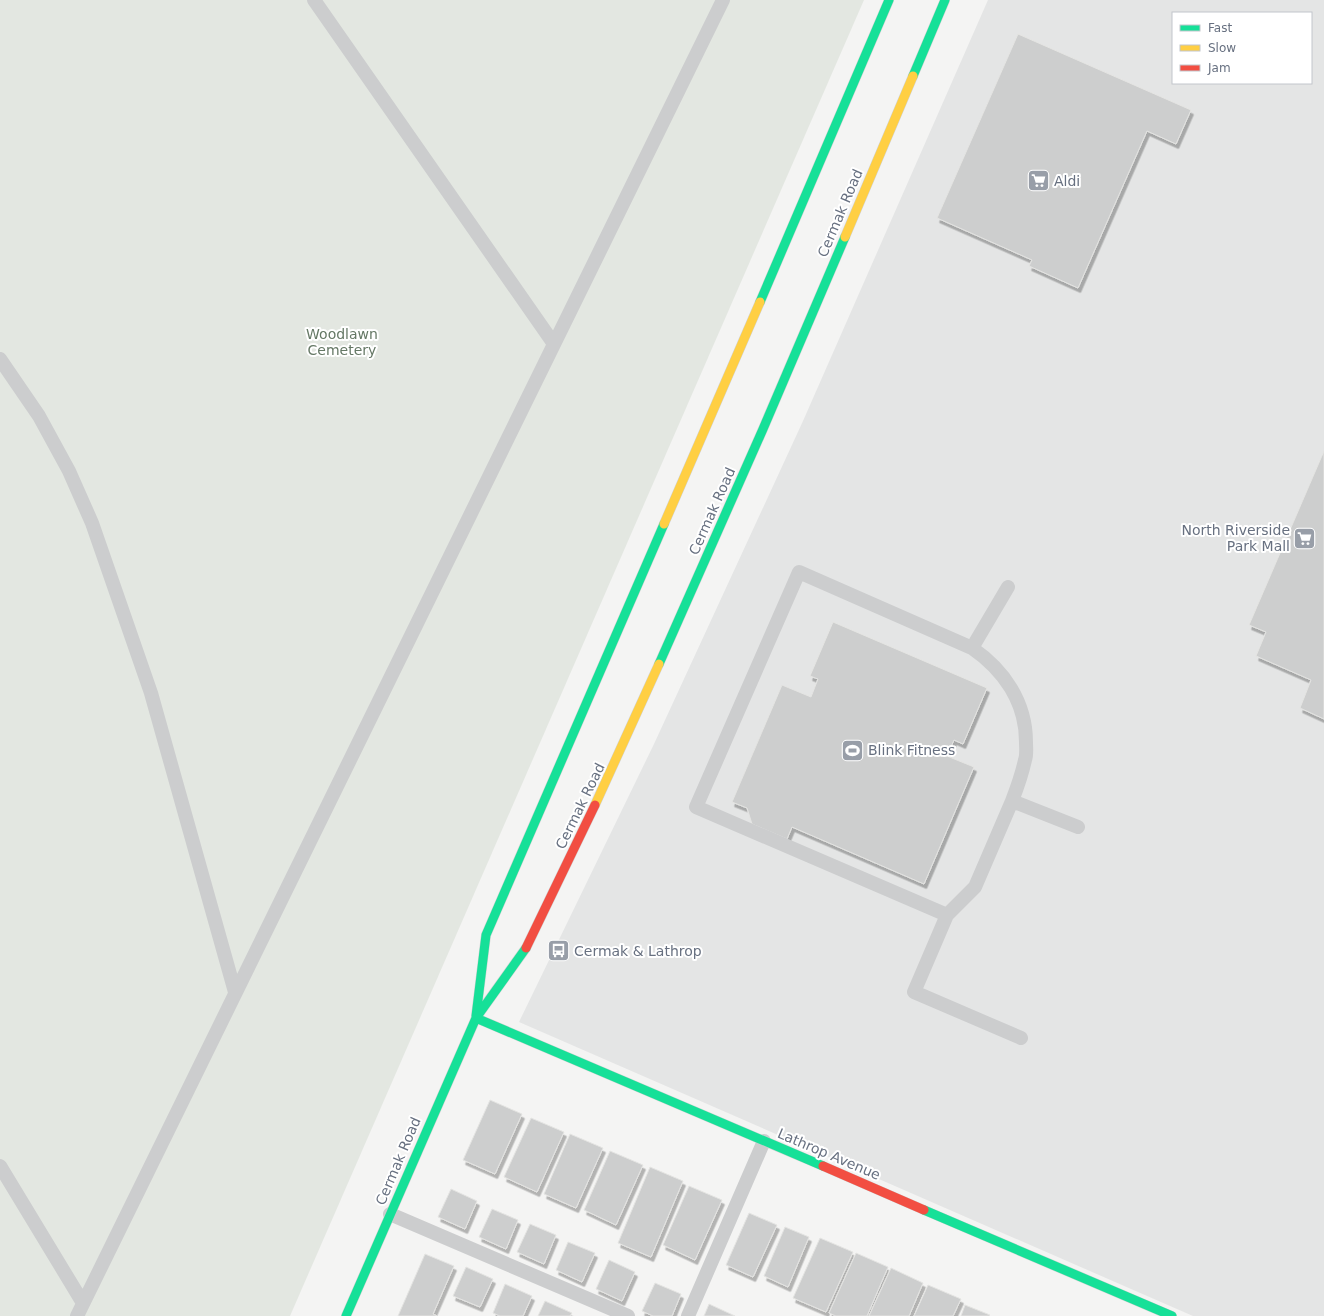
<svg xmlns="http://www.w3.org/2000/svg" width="1324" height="1316" font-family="'DejaVu Sans',sans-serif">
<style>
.built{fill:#e4e5e5;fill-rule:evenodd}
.green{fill:#e3e7e1}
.building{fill:#cdcece;stroke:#e4e4e2;filter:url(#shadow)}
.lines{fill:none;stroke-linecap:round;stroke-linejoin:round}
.fast-casing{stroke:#d1d2d2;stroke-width:10}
.slow-casing{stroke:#d1d2d2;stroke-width:10}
.jam-casing{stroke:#d1d2d2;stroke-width:10}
.lane{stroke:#cccdce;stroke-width:14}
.fast{stroke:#16e098;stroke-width:9}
.slow{stroke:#ffcf43;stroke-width:9}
.jam{stroke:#f24e42;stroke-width:9}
.labels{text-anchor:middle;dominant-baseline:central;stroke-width:4;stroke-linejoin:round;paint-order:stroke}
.poi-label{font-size:14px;fill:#677080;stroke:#fff;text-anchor:start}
.street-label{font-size:14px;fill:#677080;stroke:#fff}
.park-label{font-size:14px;fill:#657865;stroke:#fff}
</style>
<defs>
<filter id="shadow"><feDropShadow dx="2.5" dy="4.5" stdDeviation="0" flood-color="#0004"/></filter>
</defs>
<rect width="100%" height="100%" fill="#f4f4f3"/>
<path class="built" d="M988 0H1324V1316H1193L519 1022 654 744 803 421ZM1173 13H1311V83H1173Z"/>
<path class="green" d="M0 0H864L290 1316H0Z"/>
<path class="building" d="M1018 34 1191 110 1176 144 1147 131 1078 288 1029 266 1032 260 937 218Z
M1324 451V719L1300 708 1311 680 1256 656 1266 632 1249 625Z
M833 622 987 688 963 744 954 740 947 756 974 767 924 884 792 827 787 839 752 824 747 808 732 802 782 685 811 697 818 679 810 676Z
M490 1100 522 1114 495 1174 463 1160Z
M531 1118 564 1132 537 1192 504 1177Z
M570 1134 603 1148 576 1208 544 1194Z
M610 1151 643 1165 616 1225 584 1210Z
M650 1167 683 1181 651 1257 618 1243Z
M689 1186 722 1200 695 1260 663 1245Z
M451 1189 477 1201 465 1229 438 1217Z
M492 1209 518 1220 506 1249 479 1237Z
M749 1213 777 1225 753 1277 726 1265Z
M530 1224 556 1235 544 1264 517 1252Z
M785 1227 809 1237 788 1287 764 1276Z
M820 1238 853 1252 826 1312 793 1298Z
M568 1242 595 1253 582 1282 556 1270Z
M856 1253 888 1267 867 1316H836L829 1313Z
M425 1254 454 1266 433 1314 437 1316H398Z
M609 1260 635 1272 622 1301 596 1289Z
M466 1267 493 1279 480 1307 453 1296Z
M891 1268 923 1283 909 1316H869Z
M655 1283 681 1294 672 1316H653L642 1311Z
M505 1284 532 1296 523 1316H500L493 1313Z
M928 1285 961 1299 953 1316H914Z
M545 1301 572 1313 570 1316H538Z
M709 1304 735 1316H704Z
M965 1305 990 1315 989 1316H961Z"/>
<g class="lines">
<defs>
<path id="fast" d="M913 76 945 0
M760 302 889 0
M659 664 763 429 845 237
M476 1016 486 935 664 524
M476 1018 823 1166
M924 1210 1172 1316
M346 1316 476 1018 526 948"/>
<path id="slow" d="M845 237 913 76
M664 524 760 302
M595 805 659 664"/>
<path id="jam" d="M526 948 595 805
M823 1166 924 1210"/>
</defs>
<use href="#fast" class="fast-casing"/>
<use href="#slow" class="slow-casing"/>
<use href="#jam" class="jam-casing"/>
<path class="lane" d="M314 0 554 344
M0 359 39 416 69 471 92 523 151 693 235 992
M972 648 1008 587
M1012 801 975 887 947 915 914 992 1021 1038
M947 915 696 807 799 572 972 648C1004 670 1026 702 1026 742 1026 748 1027 755 1025 760 1022 774 1017 788 1012 801L1078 827
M0 1166 83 1303
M390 1214 628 1316
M77 1316 723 0
M688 1316 764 1141"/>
<use href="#fast" class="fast"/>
<use href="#slow" class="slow"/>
<use href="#jam" class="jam"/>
</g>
<defs>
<symbol id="supermarket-square" viewBox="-11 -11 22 22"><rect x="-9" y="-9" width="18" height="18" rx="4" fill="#989ea8" stroke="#fff"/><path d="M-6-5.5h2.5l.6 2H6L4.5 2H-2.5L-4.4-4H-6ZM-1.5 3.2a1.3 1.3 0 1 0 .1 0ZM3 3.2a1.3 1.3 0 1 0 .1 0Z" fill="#fff"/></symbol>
<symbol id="stadium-square" viewBox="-11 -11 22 22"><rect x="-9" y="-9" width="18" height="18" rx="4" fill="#989ea8" stroke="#fff"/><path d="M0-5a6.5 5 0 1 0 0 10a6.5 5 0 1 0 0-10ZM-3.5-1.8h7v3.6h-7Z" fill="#fff"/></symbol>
<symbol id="bus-square" viewBox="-11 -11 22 22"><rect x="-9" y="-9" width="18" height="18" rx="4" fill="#989ea8" stroke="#fff"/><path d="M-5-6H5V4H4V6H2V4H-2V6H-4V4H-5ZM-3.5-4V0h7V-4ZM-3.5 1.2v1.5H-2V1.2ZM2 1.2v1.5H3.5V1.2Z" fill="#fff"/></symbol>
</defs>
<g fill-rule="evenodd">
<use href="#supermarket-square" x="1026" y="168" width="25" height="25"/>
<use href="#supermarket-square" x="1292" y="526" width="25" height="25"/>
<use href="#stadium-square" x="840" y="738" width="25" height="25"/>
<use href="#bus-square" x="546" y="938" width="25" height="25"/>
</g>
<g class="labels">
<g class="poi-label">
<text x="1054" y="181">Aldi</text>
<text x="1290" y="530" text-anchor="end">North Riverside<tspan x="1290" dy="16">Park Mall</tspan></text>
<text x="868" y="750">Blink Fitness</text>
<text x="574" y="951">Cermak &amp; Lathrop</text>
</g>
<g class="street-label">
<text transform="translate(840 213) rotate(-67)">Cermak Road</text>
<text transform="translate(712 511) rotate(-66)">Cermak Road</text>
<text transform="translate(580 806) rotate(-64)">Cermak Road</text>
<text transform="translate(829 1154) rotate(23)">Lathrop Avenue</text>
<text transform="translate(398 1161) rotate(-67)">Cermak Road</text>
</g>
<g class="park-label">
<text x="342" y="334">Woodlawn<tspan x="342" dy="16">Cemetery</tspan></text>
</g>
</g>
<rect x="1172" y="12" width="140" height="72" fill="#ffffff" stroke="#c2c6cc"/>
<rect x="1180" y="25" width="20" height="6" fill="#16e098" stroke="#c2c6cc"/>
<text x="1208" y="32" font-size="12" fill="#677080">Fast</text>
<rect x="1180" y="45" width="20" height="6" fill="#ffcf43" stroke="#c2c6cc"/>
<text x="1208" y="52" font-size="12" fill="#677080">Slow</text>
<rect x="1180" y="65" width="20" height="6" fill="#f24e42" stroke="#c2c6cc"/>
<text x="1208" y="72" font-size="12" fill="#677080">Jam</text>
</svg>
